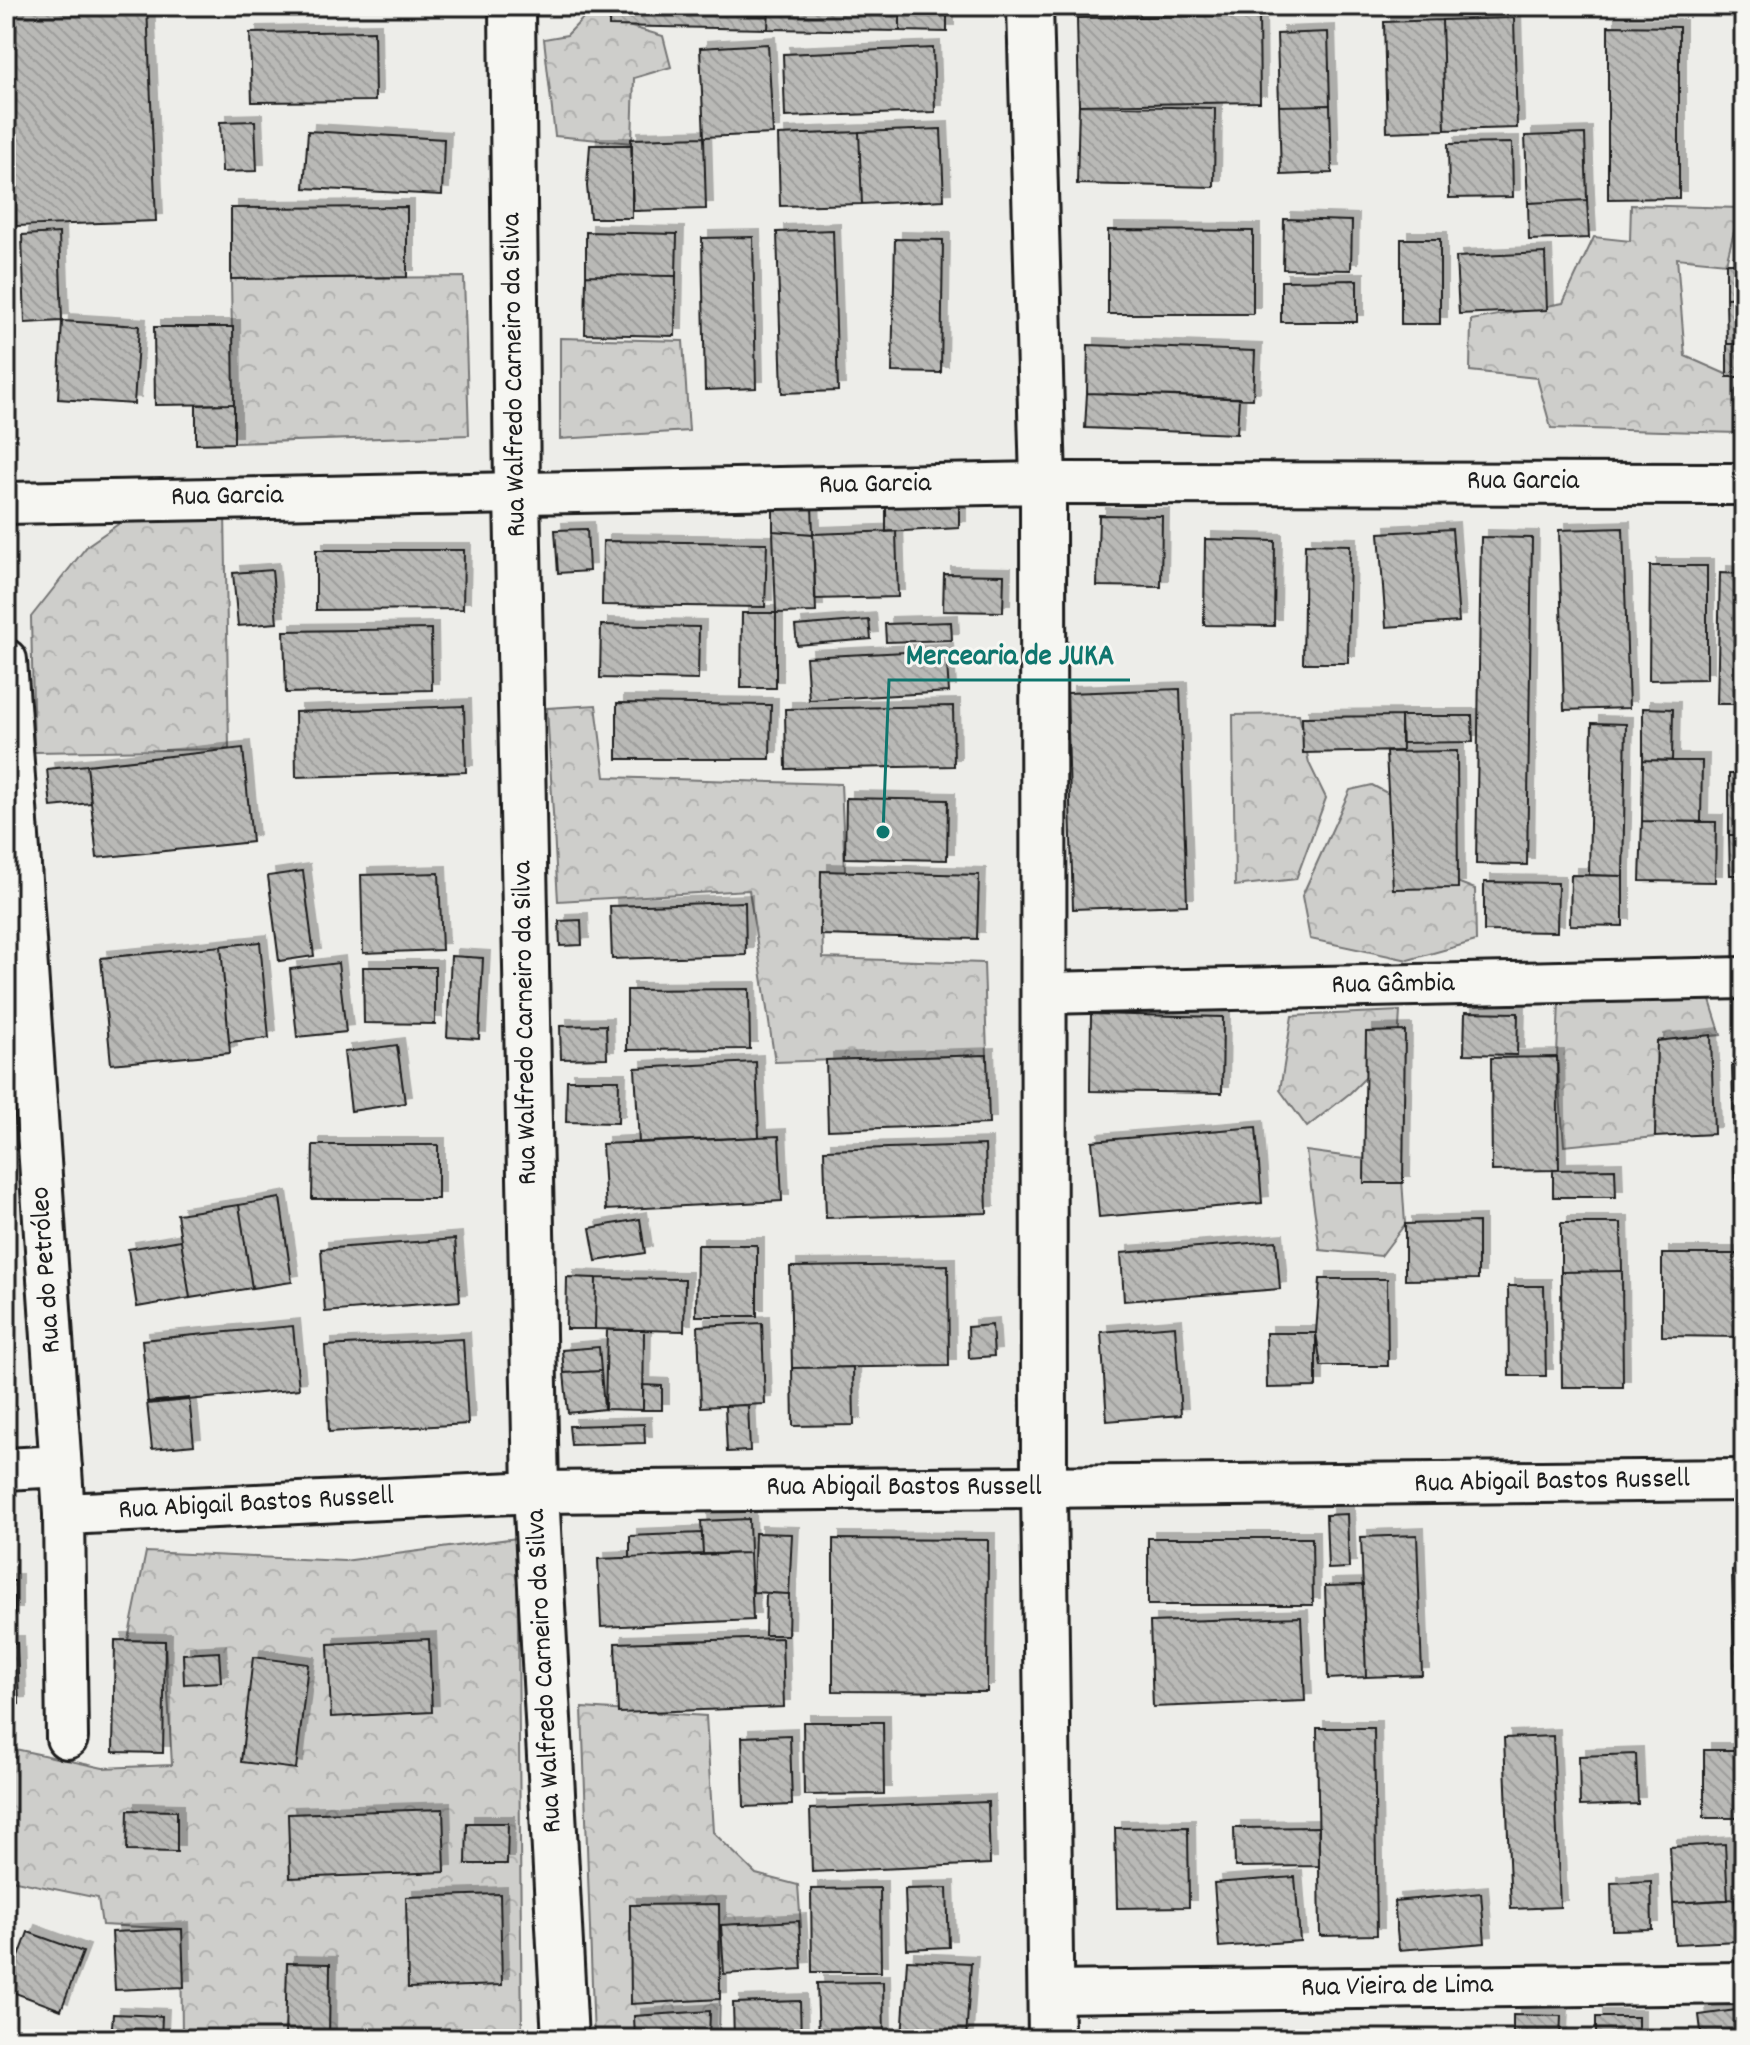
<svg xmlns="http://www.w3.org/2000/svg" width="1750" height="2045" font-family="Dekko,sans-serif">
<style>
.forest{fill:url(#forest-crowns);stroke:#757574;stroke-width:2}
.building{fill:url(#building-back-hatch);stroke:#1c1c1c;stroke-width:2;filter:url(#shadow)}
.lines{fill:none;stroke-linecap:round;stroke-linejoin:round}
.minor-casing{stroke:#1c1c1c;stroke-width:46}
.secondary-casing{stroke:#1c1c1c;stroke-width:50}
.minor{stroke:#f6f6f2;stroke-width:40}
.secondary{stroke:#f6f6f2;stroke-width:44}
.labels{text-anchor:middle;dominant-baseline:central;stroke-width:6;stroke-linejoin:round;paint-order:stroke}
.street-label{font-size:28px;fill:#1c1c1c;stroke:#f6f6f2}
.leader{fill:none;stroke:#0f766e;stroke-width:3}
.callout-dot{fill:#0f766e;stroke:#f6f6f2;stroke-width:3}
.callout-label{font-size:30px;text-anchor:middle;font-weight:bold;fill:#0f766e;stroke:#f6f6f2;stroke-width:6;stroke-linejoin:round;paint-order:stroke}
</style>
<defs>
<pattern id="forest-crowns" width="20" height="18" patternUnits="userSpaceOnUse" patternTransform="scale(2)"><rect width="20" height="18" fill="#cececb"/><path d="M2 6a3 3 0 1 1 6 0M12 15a3 3 0 1 1 6 0" fill="none" stroke="#b0b0ae"/></pattern>
<pattern id="building-back-hatch" width="6" height="6" patternUnits="userSpaceOnUse" patternTransform="scale(2)"><rect width="6" height="6" fill="#b9b9b6"/><path d="M-1 5l2 2M0 0l6 6M5-1l2 2" fill="none" stroke="#9e9e9c"/></pattern>
<filter id="shadow"><feDropShadow dx="7" dy="-7" stdDeviation="0" flood-color="#0004"/></filter>
</defs>
<rect width="100%" height="100%" fill="#edede9"/>
<filter id="ink" filterUnits="userSpaceOnUse"><feTurbulence type="fractalNoise" baseFrequency=".0125" numOctaves="2"/><feDisplacementMap in="SourceGraphic" scale="16" xChannelSelector="R" yChannelSelector="G"/><feConvolveMatrix kernelMatrix="1 2 1 2 8 2 1 2 1" color-interpolation-filters="sRGB"/></filter>
<g filter="url(#ink)">
<path class="forest" d="M595 6 628 26 663 36 671 67 634 78 632 143 555 136 544 39 567 35Z
M1631 205 1740 208 1726 263 1677 258 1685 356 1735 378 1738 433 1551 428 1537 378 1470 371 1471 320 1563 303 1594 237 1630 241Z
M464 277 469 435 234 443 231 279Z
M560 338 683 341 689 431 560 439Z
M225 512 229 749 34 752 31 617 88 545 133 514Z
M596 705 605 777 841 784 845 872H821L823 958 984 963 987 1055 775 1062 749 890 558 901 547 708Z
M1299 714 1309 763 1326 798 1296 879 1235 886 1233 715Z
M1372 785 1406 803 1408 863 1475 889 1476 941 1408 960 1310 939 1302 896 1350 790Z
M1708 994 1721 1035 1657 1041 1655 1137 1564 1146 1557 1057 1559 999Z
M1400 1011 1398 1045 1350 1093 1307 1127 1280 1090 1292 1016Z
M1306 1151 1401 1164 1405 1224 1381 1256 1320 1250Z
M517 1538 522 2039H182L181 1929 102 1925 98 1898 6 1879V1747L103 1768 172 1765 165 1641 128 1640 146 1552 344 1561Z
M582 1708 706 1716 713 1832 756 1874 798 1885 801 1927 721 1926 719 2039H594Z"/>
<path class="building" d="M9 6H147L156 221 16 226Z
M609 6H769L768 29 609 26Z
M769 6H900V31L768 29Z
M900 6H947V32L900 31Z
M1259 15 1260 102 1079 105 1077 18Z
M1514 18 1517 128 1445 130 1442 20Z
M1442 20 1445 130 1387 132 1384 22Z
M1608 26 1679 27V198L1608 199Z
M374 31 375 101 252 102 250 33Z
M1328 32 1330 105 1279 106 1277 34Z
M768 44 773 134 704 137 700 48Z
M933 48 935 112 785 117 783 54Z
M1079 105 1215 108 1214 187 1077 184Z
M1330 105 1332 173 1281 175 1279 106Z
M255 121 257 171 222 172 220 122Z
M941 129 944 200 862 204 859 132Z
M308 131 444 139 442 195 304 188Z
M859 132 862 204 780 206 778 135Z
M1585 134 1587 200 1528 203 1525 136Z
M704 137 706 209 633 211 631 139Z
M1512 143 1513 197 1449 198 1448 144Z
M590 145H632V218H590L587 186Z
M1587 200 1589 238 1529 240 1528 203Z
M407 207V277L231 279V208Z
M1740 208H1744V235H1739Z
M1284 219 1352 221 1351 270 1283 269Z
M833 230 838 391 782 393 777 232Z
M1108 230 1253 231V314H1108Z
M586 232 677 234 676 276 586 275Z
M59 233 62 321 25 323 22 235Z
M753 237 756 388 705 390 702 238Z
M895 239 943 240 941 373 892 372Z
M1401 239H1440V324H1401Z
M1545 253 1547 310 1459 314 1456 257Z
M1726 263H1744V297L1726 298Z
M586 275 676 276 675 336 585 334Z
M1357 280V322H1281V281Z
M1744 297V344H1727L1726 298Z
M62 321 139 326 134 404 58 399Z
M154 327H233L234 404 155 405Z
M1727 344H1744V377H1727Z
M1088 345 1255 351 1253 399 1087 393Z
M1087 393 1239 398 1237 434 1085 428Z
M234 404V443L196 444V405Z
M812 504 813 534 773 531V505Z
M886 504H959V528L886 532Z
M1099 515 1162 516 1161 587 1097 586Z
M1623 528 1629 708 1564 710 1559 530Z
M587 529 589 571 558 573 555 530Z
M1452 529 1459 622 1386 627 1379 533Z
M773 531 813 534 816 612 776 613Z
M896 531 898 597 815 599 813 534Z
M1481 537 1532 538 1527 865 1476 864Z
M1205 539 1275 541 1274 626 1204 625Z
M603 541 767 543 765 607 602 605Z
M1305 544 1350 545 1348 663H1303Z
M316 550H464L463 609 316 610Z
M1650 566H1707V679L1649 680Z
M272 570 277 623 238 626 233 573Z
M1720 573 1744 574V704H1717Z
M944 574 1004 575 1003 612 943 611Z
M742 613H776V688H741Z
M869 620 871 639 797 645 795 626Z
M951 622 952 640 886 642 885 624Z
M601 625 699 627 698 680 600 678Z
M431 629 432 690 286 693 284 631Z
M946 650 949 692 809 700 806 657Z
M1180 689 1187 905 1073 909 1067 693Z
M617 703 771 705 770 759H617Z
M464 706 466 772 296 777 295 712Z
M953 706 954 766 786 769 785 709Z
M1643 708 1673 709 1672 761 1643 760Z
M1401 716H1472L1473 742 1401 743Z
M1401 716 1402 751 1303 753 1302 717Z
M1592 723 1626 724 1623 876 1589 875Z
M243 748 252 842 97 858 87 765Z
M1457 751 1458 888 1393 889 1386 752Z
M1643 760 1702 761 1701 822 1642 821Z
M87 765 91 803 51 807 47 769Z
M1729 774H1744V835H1729Z
M846 798 948 800 947 860 845 858Z
M1642 821 1716 822 1715 882 1640 881Z
M1729 835H1744V875H1730Z
M303 871 314 956 279 961 268 876Z
M821 871 979 875 977 939 820 935Z
M439 873 442 950 363 953 361 875Z
M1571 875 1623 876V926L1570 925Z
M1484 882 1558 883 1557 932 1484 931Z
M745 902 746 955 612 959 610 906Z
M581 920 582 945 560 946 559 921Z
M260 942 269 1038 229 1042 221 946Z
M221 946 230 1053 111 1064 101 958Z
M451 956 483 958 479 1039 447 1037Z
M338 963 346 1032 297 1037 290 969Z
M363 967H435V1024L364 1023Z
M749 989 750 1049 627 1050V990Z
M1465 1012 1518 1013 1517 1055 1464 1054Z
M1091 1014 1223 1017 1222 1093 1090 1091Z
M606 1025 607 1058 561 1059 560 1026Z
M1405 1031 1403 1183H1364L1366 1032Z
M1711 1035 1714 1134 1655 1137 1657 1041Z
M397 1045 405 1103 351 1111 344 1052Z
M987 1055 989 1124 828 1130 826 1060Z
M1557 1057 1559 1170 1492 1171 1491 1058Z
M756 1062 759 1137 639 1143 635 1068Z
M1732 1065H1744V1212H1736Z
M567 1080H619L618 1123 566 1122Z
M1256 1127 1262 1203 1099 1217 1092 1141Z
M779 1136 782 1201 606 1210 602 1144Z
M313 1145H438V1199H312Z
M985 1145 987 1213 826 1218 824 1150Z
M1615 1169 1616 1197H1553V1170Z
M280 1198 292 1282 252 1288 239 1205Z
M239 1205 252 1288 190 1298 177 1214Z
M640 1219 645 1253 596 1261 590 1228Z
M1478 1222V1279L1405 1280V1224Z
M1561 1223H1621L1622 1271 1561 1272Z
M455 1239 460 1301 325 1312 321 1249Z
M181 1240 190 1298 137 1307 128 1249Z
M1276 1241 1280 1289 1124 1301 1121 1253Z
M697 1245H757V1316H696Z
M1662 1254H1744V1337L1662 1336Z
M948 1265 949 1366 792 1368 790 1267Z
M1622 1271 1623 1387H1562L1561 1272Z
M567 1277 596 1278 595 1329H566Z
M596 1278 685 1279 684 1331 595 1329Z
M1320 1279H1387L1388 1366H1321L1316 1333Z
M1508 1286H1544L1546 1376H1509Z
M762 1323 765 1404 701 1407 698 1326Z
M992 1325 994 1356 969 1358 968 1327Z
M293 1326 299 1389 148 1404 142 1340Z
M1175 1326 1181 1415 1107 1421 1101 1332Z
M607 1330H644L643 1410 605 1409Z
M1266 1333H1316V1387L1267 1388Z
M463 1339 468 1424 329 1432 325 1346Z
M599 1347 601 1371 564 1373 562 1350Z
M853 1367 854 1425 793 1426 792 1368Z
M601 1371 604 1409 568 1413 564 1373Z
M643 1385 662 1386V1410H643Z
M189 1398 194 1445 152 1449 147 1402Z
M748 1405 750 1451 727 1452 725 1406Z
M644 1424 645 1443 571 1445 569 1426Z
M1347 1514 1349 1568 1328 1569 1326 1515Z
M749 1519 750 1553 703 1554 701 1521Z
M702 1533 703 1554 630 1558V1536Z
M755 1533 792 1534 789 1594 753 1592Z
M1417 1535 1422 1675 1366 1677 1361 1537Z
M1148 1538H1312L1313 1605H1148Z
M833 1539 988 1540 987 1692 833 1691Z
M750 1553 753 1620 601 1627 598 1559Z
M1744 1569V1715L1735 1716 1732 1570Z
M6 1581H15V1615H6Z
M1363 1585 1366 1677 1328 1679 1325 1586Z
M766 1593 789 1594 788 1635H765Z
M1301 1617 1305 1701 1153 1707 1150 1622Z
M782 1638 784 1707 618 1713 615 1643Z
M429 1639 432 1712 331 1717 328 1644Z
M115 1640 165 1641 163 1753 113 1752Z
M6 1643H17L19 1704 6 1705Z
M219 1652 221 1682 184 1684 183 1654Z
M253 1657 308 1664 296 1769 241 1762Z
M803 1722H883L884 1794 804 1795Z
M1317 1728H1374L1377 1935 1320 1936Z
M790 1735 792 1805 744 1807 742 1737Z
M1553 1736 1560 1907 1511 1909 1504 1738Z
M1704 1750H1744V1818H1704Z
M1636 1754 1638 1804 1580 1806 1579 1756Z
M988 1802 990 1864 812 1872 810 1809Z
M443 1809 445 1872 290 1878 288 1814Z
M128 1810 177 1811V1852L127 1851Z
M467 1823H508L507 1864H466Z
M1188 1827 1189 1907 1117 1908 1115 1828Z
M1319 1827V1866L1235 1867 1234 1828Z
M1725 1844 1728 1900 1673 1903 1670 1847Z
M1295 1877 1300 1941 1219 1947 1214 1883Z
M1651 1881 1652 1929 1612 1930 1611 1883Z
M880 1888 881 1972H812L811 1889Z
M947 1888 949 1947 907 1949 905 1889Z
M1481 1893 1485 1943 1399 1950 1394 1901Z
M500 1894 502 1985 408 1988 406 1897Z
M1735 1899 1738 1941 1675 1944 1673 1903Z
M719 1904 720 1999 631 2004 630 1905Z
M799 1921 802 1969 724 1974 721 1925Z
M182 1929 184 1987 115 1990 112 1932Z
M28 1932 83 1952 61 2010 7 1990Z
M907 1960 971 1963 966 2039H902Z
M287 1963 330 1964 329 2039H285Z
M883 1982 884 2039H819L817 1983Z
M800 2001 801 2039H734L733 2003Z
M1744 2009V2039H1702L1699 2015Z
M710 2011 709 2039H635L634 2016Z
M113 2014 162 2016 161 2039H111Z
M1513 2015 1561 2016 1560 2039H1513Z
M1596 2017H1638V2039H1596Z"/>
<g class="lines">
<defs>
<path id="minor" d="M6 503 1043 483 1744 484
M6 660 64 1514 67 1738
M1043 993 1744 978
M6 1469 61 1466
M64 1514 536 1492 1744 1480
M1050 1992 1744 1983"/>
<path id="secondary" d="M512 6 517 493 536 1492 565 2039
M1030 6 1043 483 1044 1488 1051 2039"/>
</defs>
<use href="#minor" class="minor-casing"/>
<use href="#secondary" class="secondary-casing"/>
<use href="#minor" class="minor"/>
<use href="#secondary" class="secondary"/>
</g>
</g>
<g class="labels">
<g class="street-label">
<text transform="translate(516 375) rotate(-91)">Rua Walfredo Carneiro da Silva</text>
<text x="1523" y="483">Rua Garcia</text>
<text transform="translate(875 486) rotate(-1)">Rua Garcia</text>
<text transform="translate(227 498) rotate(-1)">Rua Garcia</text>
<text transform="translate(1393 986) rotate(-1)">Rua Gâmbia</text>
<text transform="translate(527 1023) rotate(-91)">Rua Walfredo Carneiro da Silva</text>
<text transform="translate(48 1270) rotate(-94)">Rua do Petróleo</text>
<text transform="translate(1552 1483) rotate(-1)">Rua Abigail Bastos Russell</text>
<text x="904" y="1489">Rua Abigail Bastos Russell</text>
<text transform="translate(256 1505) rotate(-3)">Rua Abigail Bastos Russell</text>
<text transform="translate(546 1671) rotate(-93)">Rua Walfredo Carneiro da Silva</text>
<text transform="translate(1397 1988) rotate(-1)">Rua Vieira de Lima</text>
</g>
</g>
<path class="leader" d="M883 832L889 680H1130"/>
<circle class="callout-dot" cx="883" cy="832" r="8"/>
<g class="callout-label">
<text x="1010" y="664">Mercearia de JUKA</text>
</g>
<rect width="1750" height="2045" fill="none" stroke="#f6f6f2" stroke-width="32"/>
<rect x="16" y="16" width="1718" height="2013" fill="none" stroke="#1c1c1c" stroke-width="3" filter="url(#ink)"/>
</svg>
